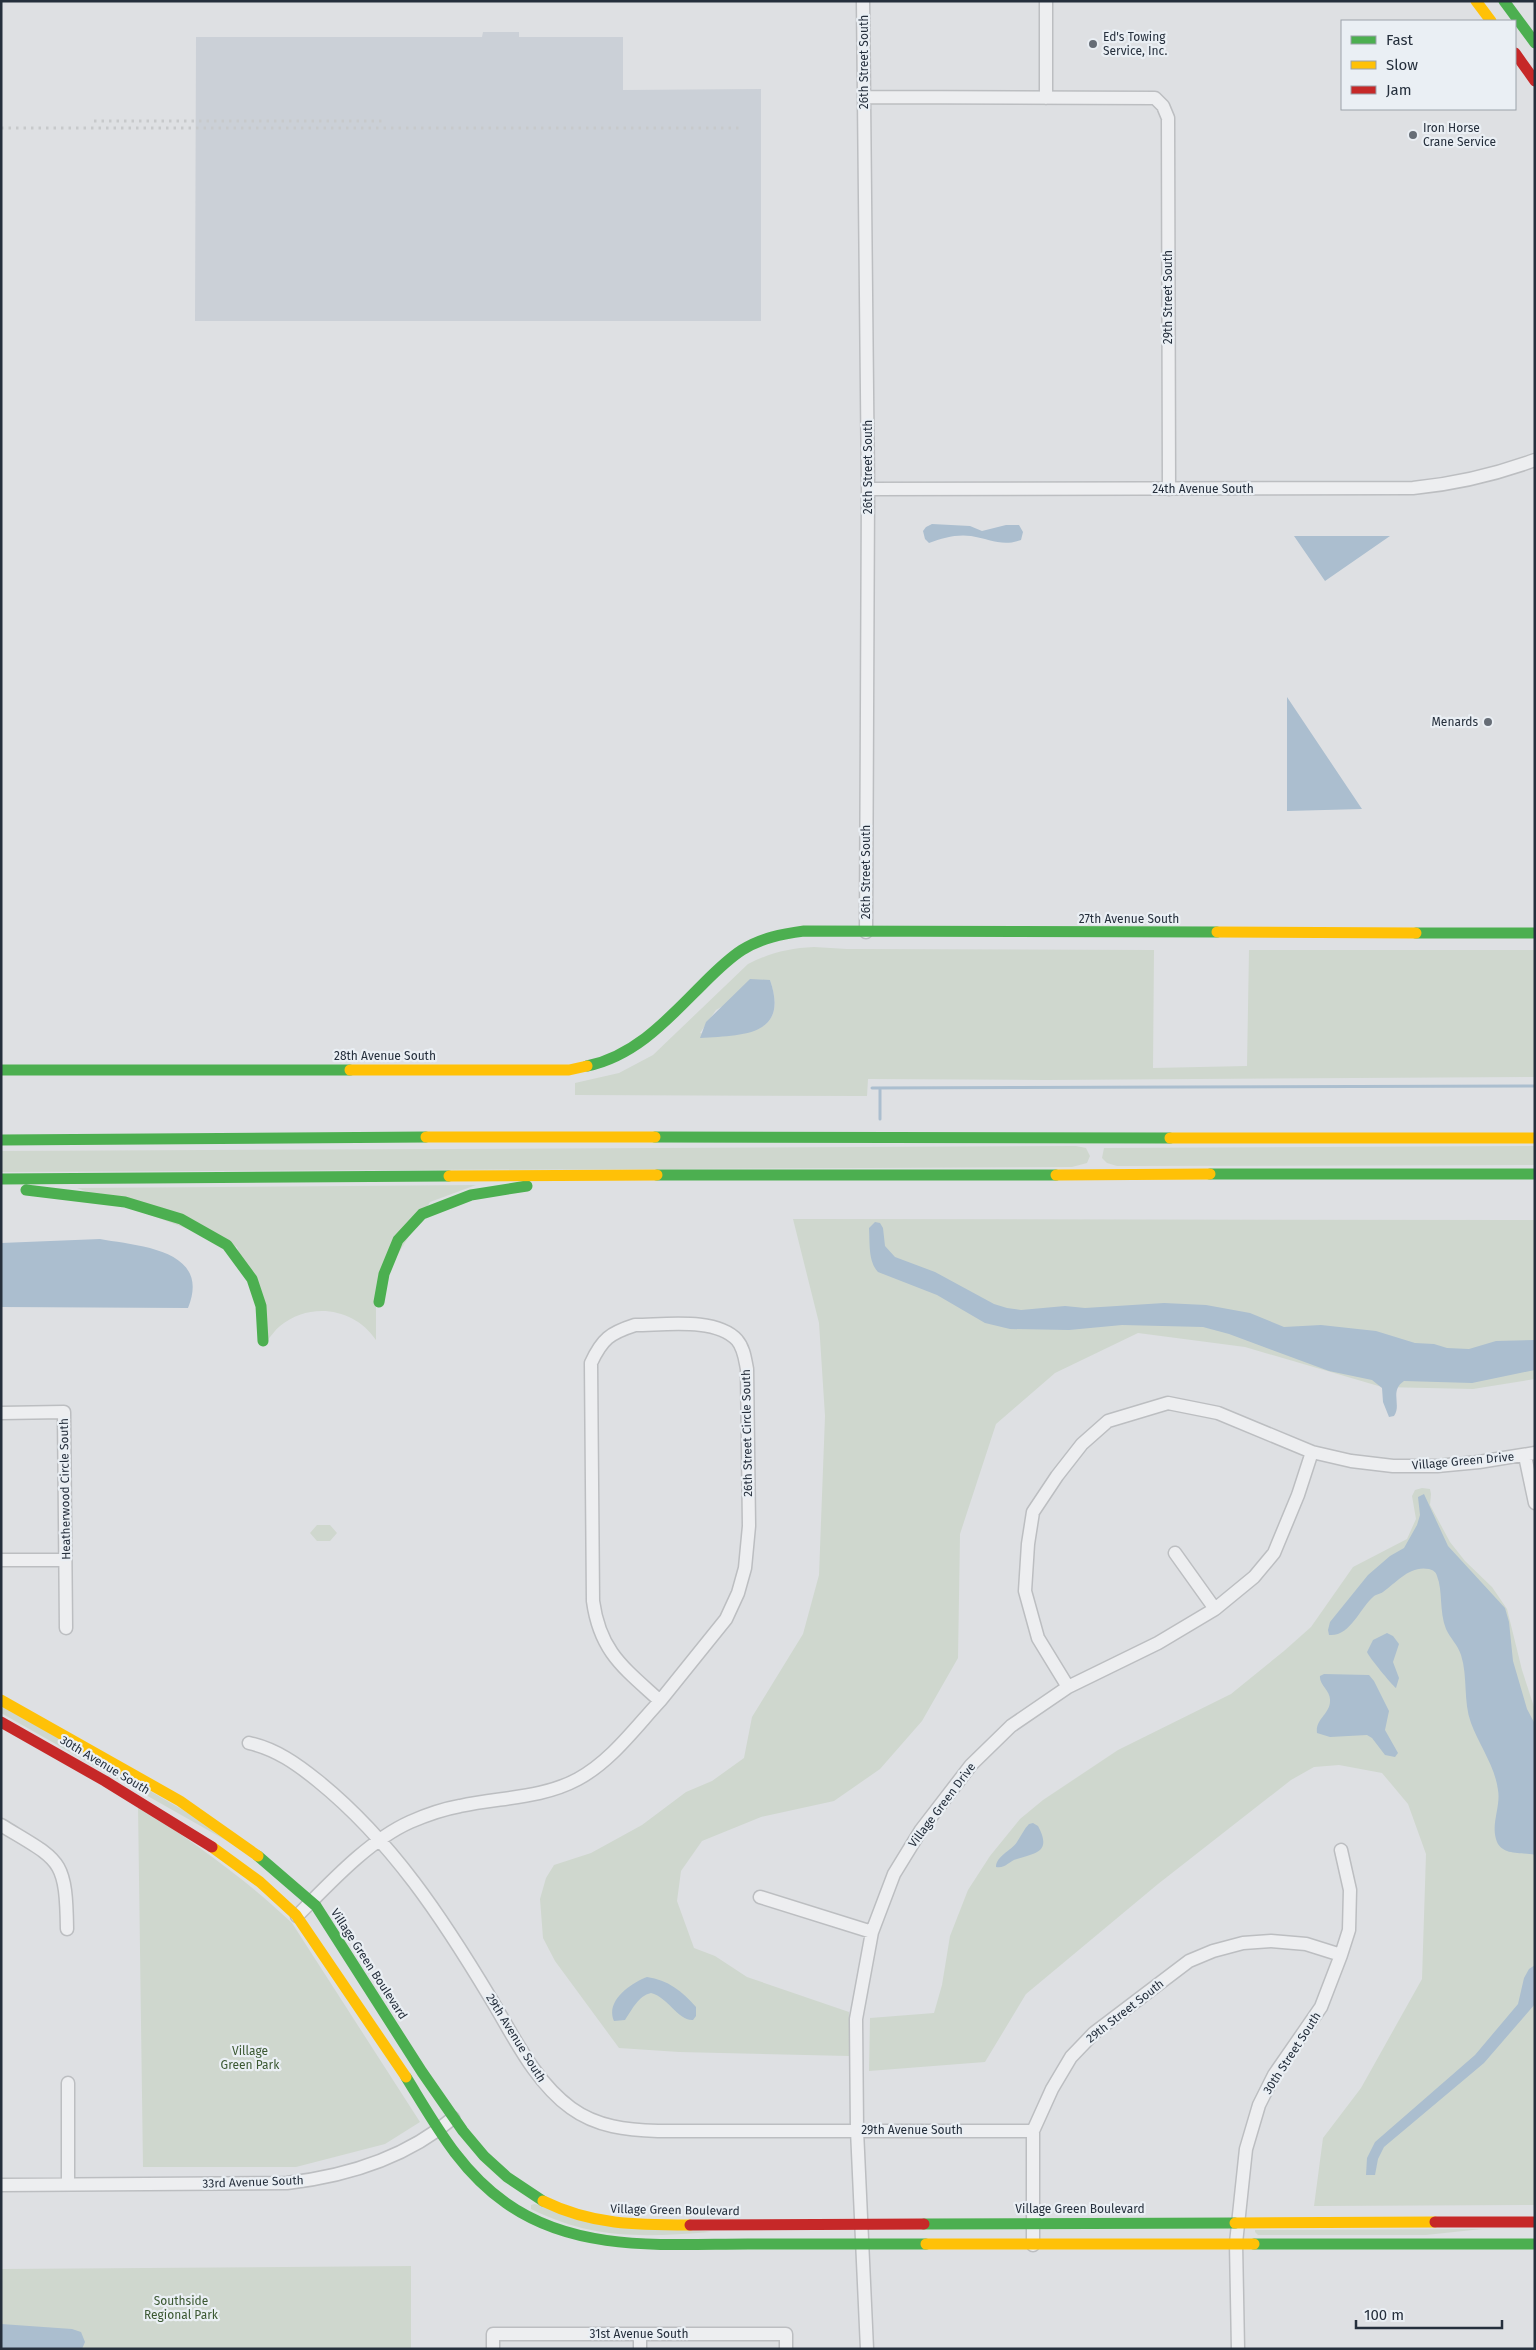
<svg xmlns="http://www.w3.org/2000/svg" width="1536" height="2350" font-family="'Fira Sans',sans-serif">
<style>
.built{fill:#cbd0d7}
.green{fill:#cfd7ce;fill-rule:evenodd}
.water{fill:#abbecf}
.lines{fill:none;stroke-linecap:round;stroke-linejoin:round}
.stream{stroke:#abbecf;stroke-width:3}
.street-casing{stroke:#bcbec1;stroke-width:15}
.street{stroke:#edeef0;stroke-width:12}
.fast{stroke:#4caf50;stroke-width:11}
.slow{stroke:#ffc107;stroke-width:11}
.jam{stroke:#c62828;stroke-width:11}
.rail{stroke:#c7c9cb;stroke-width:3;stroke-dasharray:2.5 5;stroke-linecap:butt}
.poi-dot{fill:#666d76;stroke:#eaeff4;stroke-width:2}
.labels{text-anchor:middle;dominant-baseline:central;stroke-width:4.5;stroke-linejoin:round;paint-order:stroke}
.poi-label{font-size:12px;fill:#252f3c;stroke:#eaeff4;text-anchor:start}
.street-label{font-size:12px;fill:#252f3c;stroke:#eaeff4}
.park-label{font-size:12px;fill:#3b5832;stroke:#eaeff4}
</style>
<rect width="100%" height="100%" fill="#dee0e3"/>
<path class="built" d="M483 32H519V37H623V90L761 89V321H195L196 37H482Z"/>
<path class="green" d="M814 947 847 949 1154 950 1153 1068 1247 1066 1249 950H1535V1077L1045 1080 868 1079 867 1096 575 1095V1083L619 1073 653 1055 748 964C770 953 789 948 814 947ZM770 980C781 1012 773 1029 739 1034 724 1036 714 1037 700 1033L716 1010Z
M1076 1146 1086 1148 1090 1156 1087 1163 1072 1167 1 1172V1151Z
M1535 1146V1165L1117 1166 1107 1163 1102 1158 1104 1148Z
M476 1185 430 1202 376 1290V1340C355 1308 310 1301 280 1326 275 1330 271 1336 267 1341L237 1247 77 1188Z
M793 1219 1535 1220V1379L1473 1389 1382 1387 1245 1347 1138 1333 1055 1373 996 1424 960 1534 958 1658 922 1721 880 1769 834 1801 761 1817 702 1841 681 1871 677 1901 694 1948 715 1956 747 1977 849 2012V2056L679 2052 619 2048 555 1961 543 1938 540 1899 546 1878 554 1865 591 1853 642 1825 686 1792 712 1781 744 1758 752 1717 803 1634 819 1575 825 1416 819 1323Z
M1422 1488 1430 1489 1431 1494 1430 1505 1450 1542 1465 1561 1492 1587 1507 1609 1522 1670 1535 1710V2205L1314 2206 1323 2138 1361 2088 1422 1979 1426 1854 1408 1804 1382 1773 1339 1765 1314 1767 1291 1780 1158 1884 1026 1994 985 2062 869 2071 870 2018 934 2013 942 1985 950 1936 968 1890 990 1856 1020 1819 1043 1800 1118 1750 1231 1694 1284 1651 1311 1627 1353 1567 1407 1539 1416 1519 1412 1496 1415 1490Z
M317 1525H330L337 1533 330 1541H317L310 1533Z
M1 1705 209 1825 236 1846 1 1713Z
M138 1805C192 1842 245 1878 292 1923L420 2122 385 2144 296 2167H143Z
M534 2204 711 2232C643 2237 594 2240 531 2209V2205Z
M1482 2229 1426 2235H1258L1255 2232V2230Z
M411 2266V2349H1V2269Z"/>
<path class="water" d="M932 524 970 526 982 531 1006 525H1019L1023 532 1021 540C1002 547 990 539 971 536 956 534 943 538 929 543L925 539 923 531 926 527Z
M1294 536H1390L1325 581Z
M1287 697 1362 809 1287 811Z
M750 979 770 980C790 1037 741 1035 700 1038L706 1022Z
M875 1222 880 1223 883 1228 885 1246 895 1257 935 1272 994 1304 1007 1308 1021 1310 1065 1306 1085 1308 1164 1303 1206 1305 1250 1313 1284 1327 1321 1325 1376 1331 1415 1343 1434 1344 1447 1348 1469 1349 1496 1341 1535 1340V1370L1472 1383 1404 1381C1389 1391 1402 1405 1394 1416L1389 1417 1383 1402 1382 1388 1372 1380 1329 1371 1229 1334 1203 1327 1122 1325 1069 1330 1010 1329 985 1323 937 1295 878 1272C868 1261 870 1243 869 1228Z
M100 1239C138 1246 212 1249 188 1308L1 1307V1243Z
M1424 1494 1448 1546 1505 1608 1509 1622 1513 1661 1527 1709 1535 1724V1855C1523 1852 1503 1856 1497 1842 1490 1825 1501 1807 1498 1790 1495 1766 1479 1745 1471 1723 1463 1701 1468 1677 1461 1655 1458 1645 1450 1638 1446 1629 1439 1611 1443 1591 1437 1576 1436 1572 1433 1570 1429 1569 1410 1565 1397 1582 1383 1592 1380 1594 1376 1594 1373 1597 1360 1608 1350 1637 1329 1635L1328 1630 1330 1622 1368 1575 1390 1556 1404 1548 1417 1525 1420 1515 1418 1497Z
M1387 1633 1393 1636 1399 1644 1393 1662 1399 1678 1396 1688C1392 1685 1368 1656 1367 1652L1373 1640Z
M1324 1674 1369 1675 1374 1681 1389 1711 1385 1730 1398 1753 1395 1757 1385 1755 1372 1738 1367 1735 1330 1737 1317 1733C1315 1719 1330 1714 1330 1701 1331 1691 1319 1685 1320 1676Z
M1033 1823 1038 1826C1052 1852 1036 1853 1017 1859 1009 1861 1005 1869 996 1867 996 1856 1011 1851 1017 1842 1021 1836 1024 1829 1029 1824Z
M1535 1965V2004L1484 2063 1384 2147 1378 2159 1375 2175H1366L1367 2158 1375 2142 1475 2055 1518 2004 1524 1978 1529 1969Z
M647 1977C668 1980 682 1991 696 2007V2016L693 2020C678 2021 668 1997 651 1993 638 1996 632 2010 625 2020L614 2021C605 2001 631 1983 647 1977Z
M1 2324 72 2329 81 2332 85 2342 82 2349H1Z"/>
<g class="lines">
<path class="stream" d="M872 1088 1535 1086
M880 1088V1119"/>
<defs>
<path id="street" d="M863 1 868 489 866 932
M1046 1V98
M864 97 1155 98 1163 106 1168 118 1169 489
M868 489 1413 488C1455 484 1494 475 1535 460
M635 1325C664 1325 716 1317 737 1340 744 1348 745 1359 747 1369L749 1526 745 1568 738 1593 726 1619 660 1701C624 1668 600 1652 593 1601L591 1363C602 1339 610 1333 635 1325Z
M1 1413 64 1412 66 1628
M1525 1456 1535 1503
M1175 1553 1215 1609
M1 1560H65
M1068 1687 1038 1638 1025 1591 1028 1544 1033 1512 1057 1476 1082 1444 1108 1421 1168 1403 1218 1413 1312 1452 1351 1461 1393 1466H1437L1479 1462 1535 1453
M249 1743C276 1749 297 1764 318 1781 392 1841 443 1919 491 1999 514 2037 535 2082 571 2108 597 2127 627 2130 658 2131H1033
M1 1825C60 1861 66 1857 67 1929
M760 1897 872 1932
M297 1916C329 1884 368 1841 410 1822 426 1815 443 1809 460 1806 500 1797 541 1799 578 1779 611 1761 635 1728 660 1701
M68 2083V2185
M1 2185 287 2183C347 2176 406 2158 453 2118
M1033 2245V2131L1052 2089 1071 2057 1094 2033 1189 1961 1213 1951 1243 1943 1271 1941 1306 1944 1341 1955
M493 2349V2334H786V2349
M640 2349V2335
M867 2349 857 2130 856 2019 872 1932 894 1874 921 1830 971 1765 1011 1726 1068 1687 1158 1643 1215 1609 1254 1577 1274 1553 1298 1495 1312 1452
M1238 2349 1236 2243 1246 2149 1259 2105 1274 2075 1321 2007 1341 1955 1349 1930 1350 1890 1341 1850"/>
</defs>
<use href="#street" class="street-casing"/>
<use href="#street" class="street"/>
<path class="fast" d="M1504 1 1535 43
M1416 933H1535
M587 1066C636 1056 670 1017 704 983 716 971 728 959 742 950 761 938 782 934 804 931L1217 932
M1 1070H350
M655 1137 1170 1138
M1 1140 426 1137
M1210 1174H1535
M657 1175H1056
M1 1179 449 1176
M26 1190 125 1202 181 1219 227 1245 252 1279 261 1306 263 1341
M379 1302 384 1274 398 1240 422 1214 471 1195 527 1186
M258 1856 316 1906 422 2072 463 2131 484 2156 507 2177 543 2201
M406 2077C435 2124 460 2171 506 2203 576 2253 666 2244 748 2244 807 2244 867 2244 926 2244
M924 2224 1235 2223
M1254 2244H1535"/>
<path class="slow" d="M1476 1 1491 21
M1217 932 1416 933
M350 1070H569L587 1066
M426 1137H655
M1170 1138H1535
M1056 1175 1210 1174
M449 1176 657 1175
M1 1700 180 1801 258 1856
M212 1847 260 1882 296 1915 406 2077
M543 2201C592 2225 636 2225 690 2225
M1235 2223 1435 2222
M926 2244H1254"/>
<path class="jam" d="M1515 53 1535 81
M1 1722 105 1781 212 1847
M1435 2222H1535
M690 2225 924 2224"/>
<path class="rail" d="M94 121H386
M1 128H743"/>
</g>
<g class="poi-dot">
<circle cx="1093" cy="44" r="5"/>
<circle cx="1413" cy="135" r="5"/>
<circle cx="1488" cy="722" r="5"/>
</g>
<g class="labels">
<g class="poi-label">
<text x="1103" y="37">Ed's Towing<tspan x="1103" dy="14">Service, Inc.</tspan></text>
<text x="1423" y="128">Iron Horse<tspan x="1423" dy="14">Crane Service</tspan></text>
<text x="1478" y="722" text-anchor="end">Menards</text>
</g>
<g class="street-label">
<text transform="translate(864 62) rotate(-90)">26th Street South</text>
<text transform="translate(1168 297) rotate(-90)">29th Street South</text>
<text transform="translate(868 467) rotate(-90)">26th Street South</text>
<text x="1203" y="489">24th Avenue South</text>
<text transform="translate(866 872) rotate(-90)">26th Street South</text>
<text x="1129" y="919">27th Avenue South</text>
<text x="385" y="1056">28th Avenue South</text>
<text transform="translate(747 1433) rotate(-91)">26th Street Circle South</text>
<text transform="translate(1463 1461) rotate(-5)">Village Green Drive</text>
<text transform="translate(65 1489) rotate(-91)">Heatherwood Circle South</text>
<text transform="translate(105 1765) rotate(31)">30th Avenue South</text>
<text transform="translate(942 1805) rotate(-53)">Village Green Drive</text>
<text transform="translate(369 1964) rotate(57)">Village Green Boulevard</text>
<text transform="translate(1125 2011) rotate(-38)">29th Street South</text>
<text transform="translate(516 2038) rotate(58)">29th Avenue South</text>
<text transform="translate(1292 2053) rotate(-57)">30th Street South</text>
<text x="912" y="2130">29th Avenue South</text>
<text transform="translate(253 2182) rotate(-2)">33rd Avenue South</text>
<text x="1080" y="2209">Village Green Boulevard</text>
<text transform="translate(675 2210) rotate(1)">Village Green Boulevard</text>
<text x="639" y="2334">31st Avenue South</text>
</g>
<g class="park-label">
<text x="250" y="2051">Village<tspan x="250" dy="14">Green Park</tspan></text>
<text x="181" y="2301">Southside<tspan x="181" dy="14">Regional Park</tspan></text>
</g>
</g>
<rect width="1536" height="2350" fill="none" stroke="#252f3c" stroke-width="5"/>
<rect x="1341" y="20" width="175" height="90" fill="#eaeff4" stroke="#9ba2aa"/>
<rect x="1351" y="36" width="25" height="8" fill="#4caf50" stroke="#9ba2aa"/>
<text x="1386" y="45" font-size="15" fill="#252f3c">Fast</text>
<rect x="1351" y="61" width="25" height="8" fill="#ffc107" stroke="#9ba2aa"/>
<text x="1386" y="70" font-size="15" fill="#252f3c">Slow</text>
<rect x="1351" y="86" width="25" height="8" fill="#c62828" stroke="#9ba2aa"/>
<text x="1386" y="95" font-size="15" fill="#252f3c">Jam</text>
<path d="M1356 2320v8h146v-8" fill="none" stroke="#252f3c" stroke-width="2.5"/>
<text x="1364" y="2320" font-size="15" fill="#252f3c" stroke="#eaeff4" stroke-width="4" paint-order="stroke">100 m</text>
</svg>
